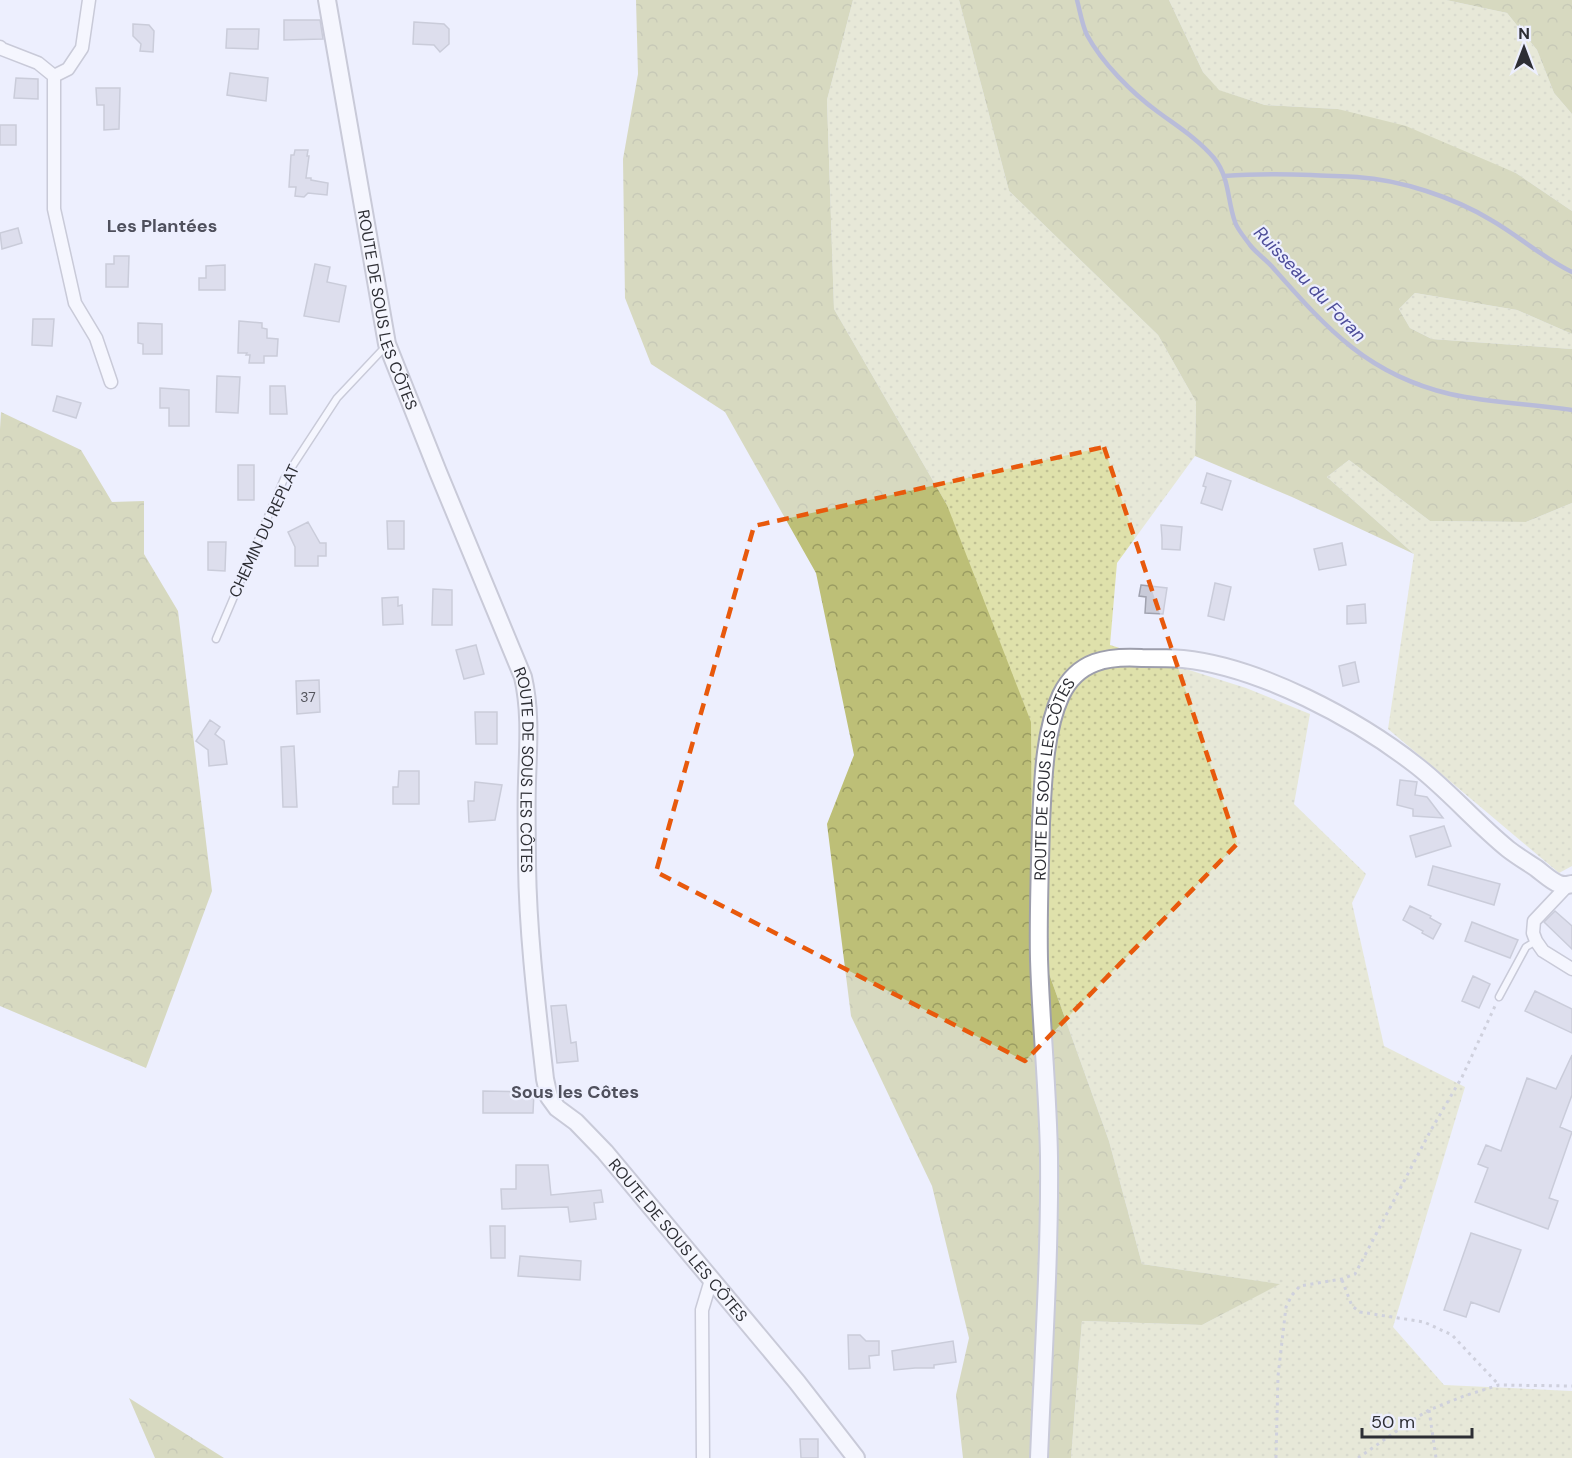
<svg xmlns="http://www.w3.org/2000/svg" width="1572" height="1458" font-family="'DM Sans',sans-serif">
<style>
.grass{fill:url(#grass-dots)}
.forest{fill:url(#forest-crowns)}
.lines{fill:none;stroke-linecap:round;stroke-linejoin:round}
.stream{stroke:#7b7fae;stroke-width:4.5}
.building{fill:#c9cbd9;stroke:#a0a2af;stroke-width:1.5}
.service-casing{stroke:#9d9eac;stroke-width:9}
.minor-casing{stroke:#9d9eac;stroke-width:15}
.tertiary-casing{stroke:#9d9eac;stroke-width:20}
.path{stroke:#aaacb7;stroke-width:3;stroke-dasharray:3 4.5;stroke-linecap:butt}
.service{stroke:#fff;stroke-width:6}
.minor{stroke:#fff;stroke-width:12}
.tertiary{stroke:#fff;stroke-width:16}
.marked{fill:none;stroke:#e8590c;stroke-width:4.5;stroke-dasharray:12 8;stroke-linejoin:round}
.labels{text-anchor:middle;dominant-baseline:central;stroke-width:4.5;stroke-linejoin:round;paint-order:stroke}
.number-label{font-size:14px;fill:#54555d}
.street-label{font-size:16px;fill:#2d2e34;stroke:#edeffe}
.neighbourhood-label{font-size:18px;font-weight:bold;fill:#4f505d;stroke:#edeffe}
.water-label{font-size:18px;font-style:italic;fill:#4c4c99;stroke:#edeffe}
</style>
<defs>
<pattern id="grass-dots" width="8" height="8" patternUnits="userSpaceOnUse" patternTransform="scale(1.5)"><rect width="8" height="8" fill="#dfe1ab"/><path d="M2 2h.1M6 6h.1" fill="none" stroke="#c0c194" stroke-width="1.8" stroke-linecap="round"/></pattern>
<pattern id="forest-crowns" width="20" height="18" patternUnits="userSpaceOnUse" patternTransform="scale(1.5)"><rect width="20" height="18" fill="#bdbf77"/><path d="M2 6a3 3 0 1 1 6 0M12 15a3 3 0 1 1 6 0" fill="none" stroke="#9a9c62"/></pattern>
</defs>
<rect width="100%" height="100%" fill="#edeffe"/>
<path class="grass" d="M853 0H959L1009 191 1158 335 1196 402 1195 456 1117 563 1110 645 1246 688 1310 714 1294 804 1366 874 1352 903 1384 1046 1465 1087 1393 1327 1444 1385 1572 1391V1458H1071L1082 1321 1202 1325 1279 1284 1142 1264 1109 1141 1032 926 947 505 834 309 827 100Z
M1169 0H1446L1507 13 1537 50 1554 93 1572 114V211L1516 173 1338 109 1265 105 1218 90 1203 72Z
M1415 293 1517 310 1572 334V349L1432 339 1410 328 1399 309Z
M1349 460 1430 521 1526 522 1572 503V866L1559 873 1388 729 1414 554 1327 477Z"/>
<path class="forest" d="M636 0H853L827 100 834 309 947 505 1031 722 1032 926 1109 1141 1142 1264 1280 1284 1202 1325 1082 1321 1071 1458H963L956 1395 969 1338 932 1186 851 1016 827 824 854 755 816 573 725 412 651 364 625 298 623 159 638 74Z
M959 0H1169L1203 72 1219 90 1265 105 1338 109 1406 126 1516 173 1572 211V334L1517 310 1415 293 1399 309 1410 328 1432 339 1572 349V503L1526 522 1430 521 1349 460 1327 477 1414 554 1292 497 1195 456 1196 402 1158 335 1009 191Z
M1446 0H1572V114L1554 93 1537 50 1507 13Z
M1 412 81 450 112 502 144 501V554L178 611 212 891 146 1068 0 1006V429Z
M129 1398 224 1458H155Z"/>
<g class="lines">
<path class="stream" d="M1077 0C1080 11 1082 25 1087 35 1102 63 1132 93 1158 112 1177 126 1198 139 1214 158 1230 178 1227 200 1235 222 1237 229 1245 238 1250 245 1257 254 1268 261 1275 270 1328 330 1369 375 1450 394 1490 403 1531 404 1572 410
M1224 176C1253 174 1282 174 1311 175 1326 176 1342 176 1357 177 1401 180 1453 197 1491 220 1519 236 1543 258 1572 272"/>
</g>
<path class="building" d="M284 20H320L323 39 284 40Z
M414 22 444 24 449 29V44L440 52 434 45 413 44Z
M133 24 149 25 154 31 153 52 140 51 141 44 133 36Z
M227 29H259L258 49 226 48Z
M230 73 268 78 266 101 227 95Z
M16 78 38 79V99L14 98Z
M96 88H120L119 129 104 130V105H97Z
M0 125H16V145H0Z
M295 150H308L307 156H309L306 178H311V180L328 183 327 195 308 193 304 197 295 196 296 187H289L291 155H294Z
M18 228 22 243 2 249 0 233Z
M114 256H129L128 287H106V264H114Z
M315 264 330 267 327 282 346 286 339 322 304 316Z
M225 265V290H199V278H206V266Z
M33 319H54L52 346 32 345Z
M239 321 262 323V328L267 329V338L278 339 277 356H264V363H249L250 355H246L247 353H238Z
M138 323 162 324V354H143V344L138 343Z
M217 376 240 377 238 413 216 412Z
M270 386H285L287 414H270Z
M160 388 189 390V426H169V408H160Z
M57 396 81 403 76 418 53 411Z
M238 465H254V500H238Z
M1207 473 1231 481 1222 510 1201 503 1206 487 1203 486Z
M387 521H404V549H388Z
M308 522 320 543H326V556H318V566H295V547L288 532Z
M1161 525 1182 527 1180 550 1162 549V538Z
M208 542H226L225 571 208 570Z
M1342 543 1346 565 1319 570 1314 549Z
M1215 583 1231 587 1224 620 1208 616Z
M1141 585 1167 588 1163 614 1145 613 1146 597 1139 596Z
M433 589 452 590V625H432Z
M398 597V606L402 605 403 624 383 625 382 598Z
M1365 604 1366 623 1347 624V606Z
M476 645 484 674 464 679 456 650Z
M1355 662 1359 682 1343 686 1339 666Z
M319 680 320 712 297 714 296 681Z
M475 712H497V744H476Z
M210 720 220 727 215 734 224 741 227 764 209 766 208 750 196 741Z
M294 746 297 807H283L281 747Z
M399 771H419V804H393V787H398Z
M1400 780 1417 782 1415 795 1427 797 1443 818 1413 816V809L1397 805Z
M475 782 502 785 495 820 469 822 468 801H474Z
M1444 826 1451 846 1416 857 1410 836Z
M1433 866 1500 884 1494 905 1428 885Z
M1410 906 1431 916 1430 918 1441 924 1433 939 1422 933 1423 931 1403 920Z
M1555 911 1572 926V949L1544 922Z
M1472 922 1518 940 1510 958 1465 941Z
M1473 976 1490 984 1479 1008 1462 1001Z
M1535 991 1572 1009V1033L1525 1011Z
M566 1005 571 1043 576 1042 578 1061 557 1063 551 1006Z
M1572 1055V1095L1560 1127 1572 1132 1549 1198 1558 1201 1548 1229 1475 1202 1488 1168 1478 1164 1486 1145 1501 1151 1527 1078 1556 1089Z
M483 1091 534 1092 533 1113H483Z
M516 1165H548L551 1195 601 1190 603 1202 594 1203 596 1219 570 1222 568 1207 502 1209 501 1189H516Z
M490 1226H505V1258H491Z
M1471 1233 1521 1250 1499 1312 1471 1302 1466 1317 1444 1310Z
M520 1256 581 1261 580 1280 518 1276Z
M848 1335H860L866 1341H879V1355L869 1356 870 1368 849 1369Z
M953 1341 956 1362 934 1365V1368H915L894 1370 892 1351Z
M800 1439H818V1458H801Z"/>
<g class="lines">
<defs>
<path id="service" d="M216 639 284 479 337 398 385 347
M1499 997 1526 947 1536 941"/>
<path id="minor" d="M0 47 2 49 38 63 54 76V209L75 303 96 338 111 382
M54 76 68 69 82 48 89 0
M1568 885 1534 921 1533 933 1536 941 1543 951 1572 969
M703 1458 702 1310 711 1280"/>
<g id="tertiary">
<path id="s1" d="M327 0 387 344 438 472 523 677C531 712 528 747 527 782 526 810 527 837 527 865 528 936 537 1008 545 1079L549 1097 557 1108 576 1122 605 1152 797 1382 856 1458"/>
<path id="s2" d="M1039 1458C1043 1358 1050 1258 1049 1157 1048 1091 1041 1025 1039 959 1038 914 1040 868 1041 823 1043 782 1044 732 1061 695 1078 660 1108 656 1142 658 1156 658 1170 658 1183 659 1260 667 1357 719 1417 766 1449 791 1476 823 1508 849 1517 856 1527 862 1536 868 1543 873 1551 881 1559 884 1565 886 1566 885 1572 884"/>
</g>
</defs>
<use href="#service" class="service-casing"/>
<use href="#minor" class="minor-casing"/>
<use href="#tertiary" class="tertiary-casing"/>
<path class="path" d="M1342 1280 1352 1306 1360 1312 1424 1322 1452 1335 1499 1385
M1429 1410 1436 1458
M1276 1458 1278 1376 1286 1307 1292 1295 1300 1286 1342 1279 1355 1274 1431 1130 1462 1077 1496 1004
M1358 1458 1411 1421 1429 1410 1464 1396 1499 1385 1572 1386"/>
<use href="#service" class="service"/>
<use href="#minor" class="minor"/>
<use href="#tertiary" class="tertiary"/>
</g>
<path d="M0 0H1572V1458H0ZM1104 447 1237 844 1025 1061 656 872 754 526Z" fill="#edeffe" fill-opacity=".55" fill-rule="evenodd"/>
<path class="marked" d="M1104 447 1237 844 1025 1061 656 872 754 526Z"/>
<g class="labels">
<g class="number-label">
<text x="308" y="697">37</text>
</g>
<g class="street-label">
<text stroke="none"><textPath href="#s1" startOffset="316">ROUTE DE SOUS LES CÔTES</textPath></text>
<text transform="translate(264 531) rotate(-65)">CHEMIN DU REPLAT</text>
<text stroke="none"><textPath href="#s1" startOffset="802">ROUTE DE SOUS LES CÔTES</textPath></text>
<text stroke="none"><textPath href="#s2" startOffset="681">ROUTE DE SOUS LES CÔTES</textPath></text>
<text stroke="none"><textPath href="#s1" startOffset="1324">ROUTE DE SOUS LES CÔTES</textPath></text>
</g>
<g class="neighbourhood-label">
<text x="162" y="226">Les Plantées</text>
<text x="575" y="1092">Sous les Côtes</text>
</g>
<g class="water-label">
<text transform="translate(1310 284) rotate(46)">Ruisseau du Foran</text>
</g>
</g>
<g transform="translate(1524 48)" stroke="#edeffe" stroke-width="4.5" paint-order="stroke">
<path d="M0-4.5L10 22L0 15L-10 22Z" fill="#2d2e34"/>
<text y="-9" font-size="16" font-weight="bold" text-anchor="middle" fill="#2d2e34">N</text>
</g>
<path d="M1362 1428v9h110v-9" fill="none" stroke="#2d2e34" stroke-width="3"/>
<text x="1371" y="1428" font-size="18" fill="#2d2e34" stroke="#edeffe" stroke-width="4.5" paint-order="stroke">50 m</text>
</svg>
